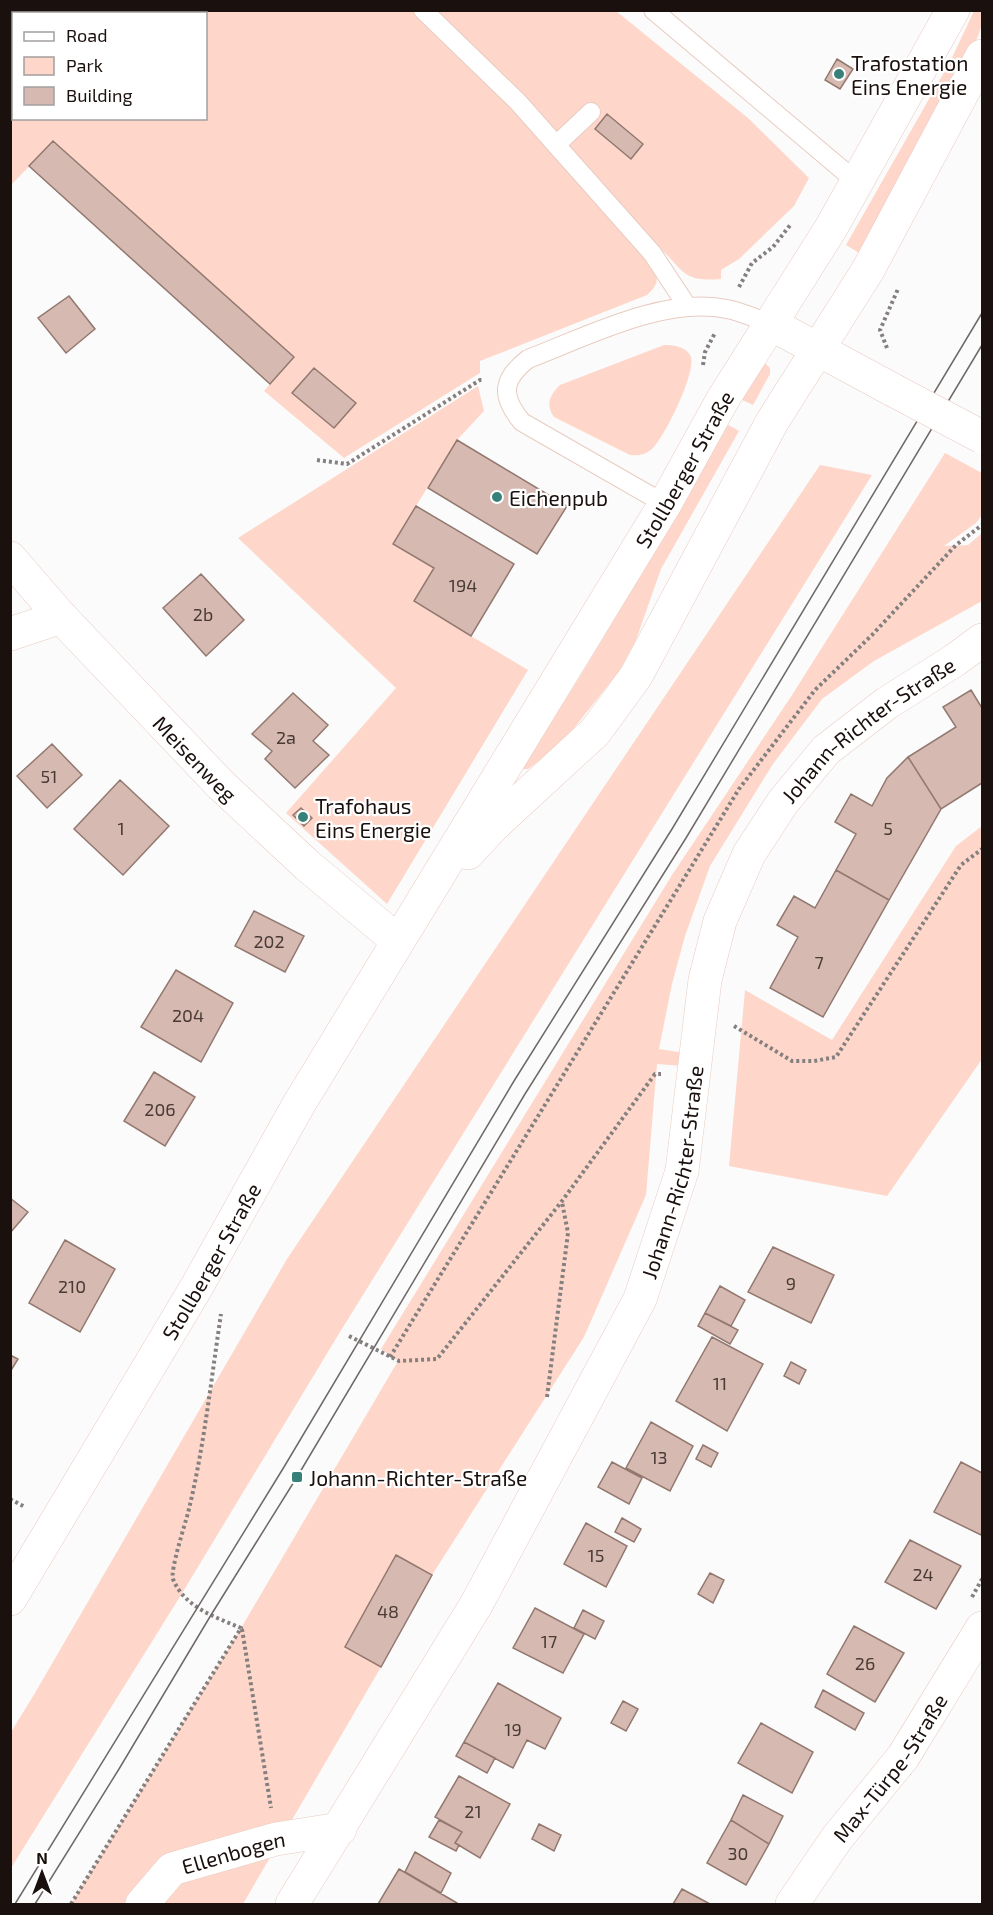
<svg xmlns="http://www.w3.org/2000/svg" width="993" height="1915" font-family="'Exo 2',sans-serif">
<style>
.green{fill:#fed7ca;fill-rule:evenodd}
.building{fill:#d6b9b0;stroke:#92786f;stroke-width:1.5}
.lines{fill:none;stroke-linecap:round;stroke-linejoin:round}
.service-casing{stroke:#e8cbc1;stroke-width:20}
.minor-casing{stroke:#e8cbc1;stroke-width:34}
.tertiary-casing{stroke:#e8cbc1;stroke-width:34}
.secondary-casing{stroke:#e8cbc1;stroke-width:34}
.path{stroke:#85807f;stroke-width:4;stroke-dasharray:3 3;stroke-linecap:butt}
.service{stroke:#fff;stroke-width:18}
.minor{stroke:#fff;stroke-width:33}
.tertiary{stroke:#fff;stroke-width:33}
.secondary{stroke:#fff;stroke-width:33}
.tram{stroke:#6e6866;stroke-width:1.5}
.tertiary-bridge-casing{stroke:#e8cbc1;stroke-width:34;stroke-linecap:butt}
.tertiary-bridge{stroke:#fff;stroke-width:33}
.poi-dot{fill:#38807a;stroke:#fff;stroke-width:2}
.labels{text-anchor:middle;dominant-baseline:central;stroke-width:4.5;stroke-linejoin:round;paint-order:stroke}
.number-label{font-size:18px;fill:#493a36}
.poi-label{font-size:21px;fill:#1a100d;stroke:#fff;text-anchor:start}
.street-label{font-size:21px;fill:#1a100d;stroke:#fff}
</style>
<rect width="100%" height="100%" fill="#fbfbfb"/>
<path class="green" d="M11 10 616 11 748 118 809 178 794 206 739 259 721 270V279C683 282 685 272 660 248L645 258C656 272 664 280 647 295L480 361V373L344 458 264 391 293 356 54 141 11 185ZM14 14H206V118H14Z
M974 11H982V25L976 41 859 253 846 245 950 62Z
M664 345C673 345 685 346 690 355 699 368 664 439 652 449 645 455 638 456 630 455L554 417C545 404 550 395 560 385Z
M766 364 770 368V374L753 405 740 399 760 365Z
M478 386 484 411 457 440 416 506 434 568 414 602 528 670 387 904 286 813 396 688 238 538Z
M725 423 739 431 661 569 636 640 620 670 571 732 544 757 528 769H523L521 767C597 657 660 539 725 423Z
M945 453 982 473V515L976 523 944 546 968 545 982 533V601L874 661 822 699 773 764 710 866 685 936 672 984 659 1049 685 1053 683 1066 657 1064 646 1195 584 1337 432 1575 396 1555 345 1647 381 1667 243 1904H71L241 1628 398 1361 381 1349 672 875 792 695Z
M820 465 872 475 340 1332 181 1595 11 1868V1732L35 1693 287 1259Z
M982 826V1059L887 1196 729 1166 745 990 832 1040 956 846Z"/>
<path class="building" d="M837 59 853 69 840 89 825 80Z
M607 114 643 144 631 159 595 129Z
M53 141 294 357 270 384 29 166Z
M69 296 95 329 66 353 38 318Z
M314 368 356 403 334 428 292 393Z
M457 440 567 506 537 554 428 488Z
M416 506 514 564 471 636 414 601 434 568 393 544Z
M201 574 244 620 206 656 163 608Z
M971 690 982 708V783L941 809 908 757 956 727 943 707Z
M293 693 328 725 313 741 329 755 295 788 265 759 272 751 252 734Z
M52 744 82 775 47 808 17 776Z
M908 757 941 809 889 900 836 870 856 834 835 822 851 794 872 806 887 778Z
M120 780 169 826 123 875 74 829Z
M301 808 312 818 304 826 293 815Z
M836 870 889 900 823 1017 770 988 798 937 777 925 794 896 815 908Z
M254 911 304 936 285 972 235 946Z
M176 970 233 1003 201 1062 141 1027Z
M154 1072 195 1097 165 1146 124 1121Z
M10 1198 28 1212 10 1233Z
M65 1240 115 1269 80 1332 29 1303Z
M773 1247 834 1275 811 1323 748 1292Z
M720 1286 745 1300 731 1326 705 1313Z
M705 1313 738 1330 730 1344 698 1326Z
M712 1337 763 1364 727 1431 676 1401Z
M10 1355 18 1359 10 1372Z
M791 1362 806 1370 799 1384 784 1376Z
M651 1422 693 1446 670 1491 626 1468Z
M703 1445 718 1453 711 1467 696 1459Z
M612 1462 642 1478 629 1504 598 1487Z
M961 1462 982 1473V1532L981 1535 934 1512Z
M622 1518 641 1529 634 1542 615 1532Z
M586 1523 627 1546 606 1587 564 1564Z
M910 1540 961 1566 936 1609 885 1582Z
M396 1555 432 1575 381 1667 345 1647Z
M710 1573 724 1580 713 1603 698 1594Z
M535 1608 584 1634 563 1673 513 1648Z
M583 1610 604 1621 595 1639 574 1628Z
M854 1626 904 1653 875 1702 827 1674Z
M498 1683 561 1718 545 1749 527 1740 513 1768 464 1742Z
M823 1690 864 1713 855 1730 815 1707Z
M623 1701 638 1709 626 1731 611 1723Z
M761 1723 813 1752 792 1793 738 1763Z
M464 1742 495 1758 487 1773 456 1756Z
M459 1776 510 1804 480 1858 455 1843 462 1832 435 1817Z
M743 1795 783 1816 769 1844 731 1820Z
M439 1820 462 1832 455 1843 459 1845 456 1851 429 1837Z
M731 1820 769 1844 746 1885 707 1863Z
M539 1824 561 1835 554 1851 532 1839Z
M415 1852 451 1873 441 1893 405 1872Z
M399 1869 457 1903 456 1904H378Z
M682 1889 710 1904H673Z"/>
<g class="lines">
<defs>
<path id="service" d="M423 10 518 102 652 253 687 306
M653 10 858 183
M556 145 591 112
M665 504 522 422C501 397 501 380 528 359 586 337 664 296 727 309 742 312 757 319 771 324"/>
<g id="minor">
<path id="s1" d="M10 558 61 617 221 785 308 866 398 941"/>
<path d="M10 634 61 617"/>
<path id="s2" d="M142 1904 172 1869 276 1839 340 1829"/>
<path id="s3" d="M292 1904 476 1605 640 1299 682 1171 705 980 720 921 749 854 783 802 826 750 887 703 955 660 982 640"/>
<path id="s4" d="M792 1904 837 1838 903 1757 982 1628"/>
</g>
<path id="tertiary" d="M771 324 893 390"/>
<g id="secondary">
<path d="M468 853 494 825 595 732 636 676 772 422 868 270 982 56"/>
<path id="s5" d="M10 1599 196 1288 299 1104 665 504 723 399 831 228 953 10"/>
</g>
</defs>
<use href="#service" class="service-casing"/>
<use href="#minor" class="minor-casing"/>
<use href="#tertiary" class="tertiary-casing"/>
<use href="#secondary" class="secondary-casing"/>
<path class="path" d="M739 287 752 263 773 247 791 224
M887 348 880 330 898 289
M703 365 705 352 715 333
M317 460 347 464 480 380H483
M734 1026 792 1061H814L836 1057 961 865 982 849
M349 1336 399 1361 437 1359 562 1201 655 1074H661
M390 1357 739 789 815 690 872 635 956 545 982 525
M547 1397 568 1233 562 1202
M10 1499 25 1507
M972 1597 982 1579
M242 1629 271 1808
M71 1904 241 1628C215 1617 184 1607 173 1579 170 1571 185 1524 188 1513 204 1448 211 1380 221 1314"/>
<use href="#service" class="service"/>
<use href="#minor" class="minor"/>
<use href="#tertiary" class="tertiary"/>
<use href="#secondary" class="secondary"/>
<path class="tram" d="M15 1904 284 1467 514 1081 672 829 982 313
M35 1904 119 1769 211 1615 297 1477 525 1094 686 838 982 345"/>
<defs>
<path id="tertiary-bridge" d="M893 390 982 437"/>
</defs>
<use href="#tertiary-bridge" class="tertiary-bridge-casing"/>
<use href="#tertiary-bridge" class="tertiary-bridge"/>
</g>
<g class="poi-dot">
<circle cx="839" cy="74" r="6"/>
<circle cx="497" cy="497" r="6"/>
<circle cx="303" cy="817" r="6"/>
<rect x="291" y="1471" width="12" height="12" rx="3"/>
</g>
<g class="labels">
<g class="number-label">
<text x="463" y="585">194</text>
<text x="203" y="614">2b</text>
<text x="286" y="737">2a</text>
<text x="49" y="776">51</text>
<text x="121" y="828">1</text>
<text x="888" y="828">5</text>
<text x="269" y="941">202</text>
<text x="819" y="962">7</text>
<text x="188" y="1015">204</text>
<text x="160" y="1109">206</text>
<text x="791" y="1283">9</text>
<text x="72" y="1286">210</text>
<text x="720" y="1383">11</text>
<text x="659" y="1457">13</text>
<text x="596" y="1555">15</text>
<text x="923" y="1574">24</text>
<text x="388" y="1611">48</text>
<text x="549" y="1641">17</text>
<text x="865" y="1663">26</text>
<text x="513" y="1729">19</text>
<text x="473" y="1811">21</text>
<text x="738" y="1853">30</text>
</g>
<g class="poi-label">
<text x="851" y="62">Trafostation<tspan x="851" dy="24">Eins Energie</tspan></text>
<text x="509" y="497">Eichenpub</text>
<text x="315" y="805">Trafohaus<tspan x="315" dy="24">Eins Energie</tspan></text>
<text x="309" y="1477">Johann-Richter-Straße</text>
</g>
<g class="street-label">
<text stroke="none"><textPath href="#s5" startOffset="1316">Stollberger Straße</textPath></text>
<text stroke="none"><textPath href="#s3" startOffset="1334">Johann-Richter-Straße</textPath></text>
<text stroke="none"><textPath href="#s1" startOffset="273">Meisenweg</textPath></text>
<text stroke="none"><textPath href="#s3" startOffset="830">Johann-Richter-Straße</textPath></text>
<text stroke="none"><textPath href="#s5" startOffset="393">Stollberger Straße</textPath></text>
<text stroke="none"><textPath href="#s4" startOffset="168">Max-Türpe-Straße</textPath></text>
<text stroke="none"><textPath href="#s2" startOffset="110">Ellenbogen</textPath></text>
</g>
</g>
<rect width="993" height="1915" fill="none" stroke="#1a100d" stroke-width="24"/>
<rect x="12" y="12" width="195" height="108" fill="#ffffff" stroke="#a39f9e" stroke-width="1.5"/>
<rect x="24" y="32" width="30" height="9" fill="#ffffff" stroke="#a39f9e" stroke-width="1.5"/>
<text x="66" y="42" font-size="18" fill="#1a100d">Road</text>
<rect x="24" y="57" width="30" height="18" fill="#fed7ca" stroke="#a39f9e" stroke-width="1.5"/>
<text x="66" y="72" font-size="18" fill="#1a100d">Park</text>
<rect x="24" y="87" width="30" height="18" fill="#d6b9b0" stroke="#a39f9e" stroke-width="1.5"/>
<text x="66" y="102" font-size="18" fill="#1a100d">Building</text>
<g transform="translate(42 1873)" stroke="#ffffff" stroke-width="4.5" paint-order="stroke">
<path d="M0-4.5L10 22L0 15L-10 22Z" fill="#1a100d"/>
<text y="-9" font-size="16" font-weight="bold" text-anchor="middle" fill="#1a100d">N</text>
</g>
</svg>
